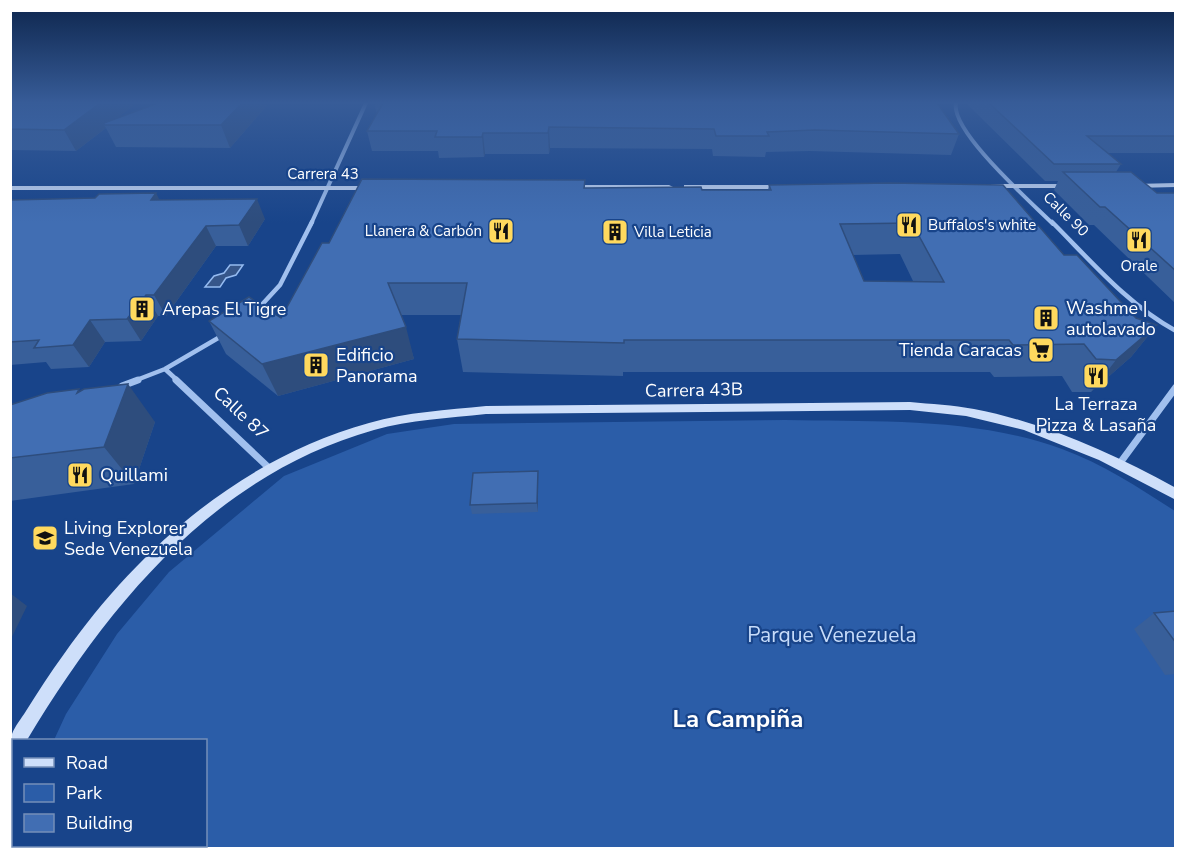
<svg xmlns="http://www.w3.org/2000/svg" width="1186" height="859" font-family="'Nunito Sans',sans-serif">
<style>
.green{fill:#2b5da8}
.water{fill:#36568a;stroke:#94baf0;stroke-width:1.5}
.lines{fill:none;stroke-linecap:round;stroke-linejoin:round}
.street-far2{stroke:#a1c0ee;stroke-width:4}
.street-far1{stroke:#a1c0ee;stroke-width:4.5}
.street{stroke:#a1c0ee;stroke-width:7}
.secondary{fill:#cedffa;fill-rule:evenodd}
.wall{fill:#385f9a;fill-rule:evenodd}
.shaded-wall{fill:#2e4d7d}
.building{fill:#416eb3;stroke:#2e4d7d;stroke-width:1.5;fill-rule:evenodd}
.labels{text-anchor:middle;dominant-baseline:central;stroke-width:4.5;stroke-linejoin:round;paint-order:stroke}
.far-street-label{font-size:15px;fill:#fff;stroke:#18448a}
.far-poi-label{font-size:15px;fill:#fff;stroke:#18448a;text-anchor:start}
.poi-label{font-size:18px;fill:#fff;stroke:#18448a;text-anchor:start}
.street-label{font-size:18px;fill:#fff;stroke:#18448a}
.near-park-label{font-size:21px;fill:#c7dcfa;stroke:#18448a}
.near-neighbourhood-label{font-size:24px;font-weight:bold;fill:#fff;stroke:#18448a}
</style>
<rect width="100%" height="100%" fill="#18448a"/>
<path class="green" d="M785 420C877 422 974 417 1062 449 1103 464 1139 488 1175 511V848H11L13 831 14 846H206V740H54L66 714 117 634 169 572 284 476 387 434 454 424Z"/>
<path class="water" d="M230 265H243L236 275 226 278 220 287H205L214 276 224 273Z"/>
<g class="lines">
<path class="street-far2" d="M956 103C950 131 1032 203 1053 224
M311 224 366 103"/>
<path class="street-far1" d="M1052 222C1091 261 1128 305 1176 331
M257 310 280 285 312 222
M165 369 178 381
M134 381 165 369 225 334"/>
<path class="street" d="M176 380 268 467
M122 386 138 380
M1120 463 1176 387"/>
<path class="secondary" d="M1176 183V187L1134 188 1130 186 1134 184Z
M987 184H1071L1075 186 1071 188H987Z
M567 185H669L673 187 669 189H567Z
M684 185H783L787 187 783 189H684Z
M10 186H372L376 188 372 190H10Z
M910 402C931 404 953 405 974 409 1046 423 1112 453 1176 488V500L1099 460 1024 430 966 416 910 410 486 414C449 418 410 420 374 430 214 475 109 604 27 740H14V760L10 762C10 753 8 742 12 734 15 726 21 719 26 711 38 692 50 673 64 654 139 548 242 458 369 423 407 412 447 410 486 406Z"/>
</g>
<path class="wall" d="M10 103 133 106 117 118 269 103 230 148 116 147 106 128 76 151 10 150Z
M374 103H937L959 134 951 155 810 151 766 152 765 157 713 156 712 149 550 148 549 154H485L484 157 439 158 438 151H372L367 131 377 114Z
M966 103H1176V153H1107L1121 164 1116 172 1157 193H1176V304L1094 225H1089L1054 190 1058 181H1045Z
M585 180V188L702 190H768L769 185 1064 255 1136 318 1157 325 1131 357 1091 392H1072L1062 376 994 377 990 372H623V376L463 372 457 339 461 315H401L414 359 278 396 226 354 209 321 281 318 329 243ZM900 254 913 281H864L853 255Z
M10 200H160L265 219 248 246H216L166 316H158L141 341 105 342 89 367 51 369 46 362 10 365Z
M81 391 155 422 134 484 10 501V405Z
M538 480V512L472 514 470 505Z
M1176 611V674L1165 675 1134 629 1154 613Z"/>
<path class="shaded-wall" d="M100 103H131L133 106 109 125H104L106 128 76 151 64 130Z
M242 103H269L230 148 221 125Z
M549 127 550 148 549 154 548 133Z
M483 133 485 154 484 157 482 137Z
M156 193 166 213 151 200Z
M257 199 265 219 248 246 239 225Z
M206 226 216 246 166 316 154 295Z
M146 295 158 316 141 341 127 319Z
M90 320 105 342 89 367 73 345Z
M1157 325 1131 357 1091 392 1116 360Z
M406 327 414 359 278 396 262 364Z
M128 384 155 422 134 484 104 447Z
M538 471V512L537 503Z
M10 593 27 606 10 641Z"/>
<path class="building" d="M10 103H100L64 130 10 129Z
M158 103H242L221 125H104V123Z
M383 103H937L959 134 815 130 767 132 769 136H716L714 129 549 127 548 133H483L482 137H435L437 131H367Z
M989 103H1176V136H1087L1121 164H1054Z
M1063 172H1131L1157 193H1176V271L1105 207H1100Z
M362 179 585 180 584 188 701 187 702 190H771L769 185 890 183 1003 185 1064 255H1077L1136 318 1157 325 1116 360 1096 359 1084 344 1013 345 1009 340H624V343L457 339 467 283H388L406 327 262 364 209 321 249 297 281 318 322 243H329ZM912 223 944 282 864 281 840 224Z
M156 193 151 200 257 199 239 225 206 226 154 295H146L127 319 90 320 73 345 34 348 39 340 10 342V200L95 198 99 194Z
M128 384 104 447 10 458V405L47 393 79 389 77 393 84 389Z
M538 471 537 503 470 505 473 473Z
M1176 611V643L1154 613Z"/>
<linearGradient id="sky" x2="0" y2="1"><stop stop-color="#0d254c"/><stop offset="0.46" stop-color="#375c98"/><stop offset="1" stop-color="#375c98" stop-opacity="0"/></linearGradient>
<rect width="1186" height="223" fill="url(#sky)"/>
<defs>
<symbol id="restaurant-square" viewBox="-11 -11 22 22"><rect x="-9" y="-9" width="18" height="18" rx="4" fill="#ffd95e" stroke="#18448a"/><path d="M-5-6h1v4h1v-4h1v4h1v-4h1v5L-1.5 .5V6h-2V.5L-5-1ZM5-6V6H3V1.5H1.5Q1.5-4 5-6Z" fill="#111"/></symbol>
<symbol id="building-square" viewBox="-11 -11 22 22"><rect x="-9" y="-9" width="18" height="18" rx="4" fill="#ffd95e" stroke="#18448a"/><path d="M-4-6H4V6H1V3H-1V6H-4ZM-2.5-4.3h1.7v1.8h-1.7ZM.8-4.3h1.7v1.8H.8ZM-2.5-1h1.7V.8h-1.7ZM.8-1h1.7V.8H.8Z" fill="#111"/></symbol>
<symbol id="supermarket-square" viewBox="-11 -11 22 22"><rect x="-9" y="-9" width="18" height="18" rx="4" fill="#ffd95e" stroke="#18448a"/><path d="M-6-5.5h2.5l.6 2H6L4.5 2H-2.5L-4.4-4H-6ZM-1.5 3.2a1.3 1.3 0 1 0 .1 0ZM3 3.2a1.3 1.3 0 1 0 .1 0Z" fill="#111"/></symbol>
<symbol id="school-square" viewBox="-11 -11 22 22"><rect x="-9" y="-9" width="18" height="18" rx="4" fill="#ffd95e" stroke="#18448a"/><path d="M0-5L7-2L0 1L-7-2ZM-4 1L0 2.5L4 1V4Q0 6-4 4Z" fill="#111"/></symbol>
</defs>
<g fill-rule="evenodd">
<use href="#restaurant-square" x="894" y="210" width="30" height="30"/>
<use href="#restaurant-square" x="486" y="216" width="30" height="30"/>
<use href="#building-square" x="600" y="217" width="30" height="30"/>
<use href="#restaurant-square" x="1124" y="225" width="30" height="30"/>
<use href="#building-square" x="127" y="294" width="30" height="30"/>
<use href="#building-square" x="1031" y="303" width="30" height="30"/>
<use href="#supermarket-square" x="1026" y="335" width="30" height="30"/>
<use href="#building-square" x="301" y="350" width="30" height="30"/>
<use href="#restaurant-square" x="1081" y="361" width="30" height="30"/>
<use href="#restaurant-square" x="65" y="460" width="30" height="30"/>
<use href="#school-square" x="30" y="523" width="30" height="30"/>
</g>
<g class="labels">
<g class="far-street-label">
<text x="323" y="174">Carrera 43</text>
<text transform="translate(1066 214) rotate(44)">Calle 90</text>
</g>
<g class="far-poi-label">
<text x="928" y="225">Buffalos's white</text>
<text x="482" y="231" text-anchor="end">Llanera &amp; Carbón</text>
<text x="634" y="232">Villa Leticia</text>
<text x="1139" y="266" text-anchor="middle">Orale</text>
</g>
<g class="poi-label">
<text x="1066" y="308">Washme |<tspan x="1066" dy="21">autolavado</tspan></text>
<text x="162" y="309">Arepas El Tigre</text>
<text x="1022" y="350" text-anchor="end">Tienda Caracas</text>
<text x="336" y="355">Edificio<tspan x="336" dy="21">Panorama</tspan></text>
<text x="1096" y="404" text-anchor="middle">La Terraza<tspan x="1096" dy="21">Pizza &amp; Lasaña</tspan></text>
<text x="100" y="475">Quillami</text>
<text x="64" y="528">Living Explorer<tspan x="64" dy="21">Sede Venezuela</tspan></text>
</g>
<g class="street-label">
<text transform="translate(694 390) rotate(-1)">Carrera 43B</text>
<text transform="translate(241 413) rotate(43)">Calle 87</text>
</g>
<g class="near-park-label">
<text x="832" y="635">Parque Venezuela</text>
</g>
<g class="near-neighbourhood-label">
<text x="738" y="719">La Campiña</text>
</g>
</g>
<rect width="1186" height="859" fill="none" stroke="#ffffff" stroke-width="24"/>
<rect x="12" y="739" width="195" height="108" fill="#18448a" stroke="#748fb9" stroke-width="1.5"/>
<rect x="24" y="758" width="30" height="9" fill="#cedffa" stroke="#748fb9" stroke-width="1.5"/>
<text x="66" y="769" font-size="18" fill="#ffffff">Road</text>
<rect x="24" y="784" width="30" height="18" fill="#2b5da8" stroke="#748fb9" stroke-width="1.5"/>
<text x="66" y="799" font-size="18" fill="#ffffff">Park</text>
<rect x="24" y="814" width="30" height="18" fill="#416eb3" stroke="#748fb9" stroke-width="1.5"/>
<text x="66" y="829" font-size="18" fill="#ffffff">Building</text>
</svg>
